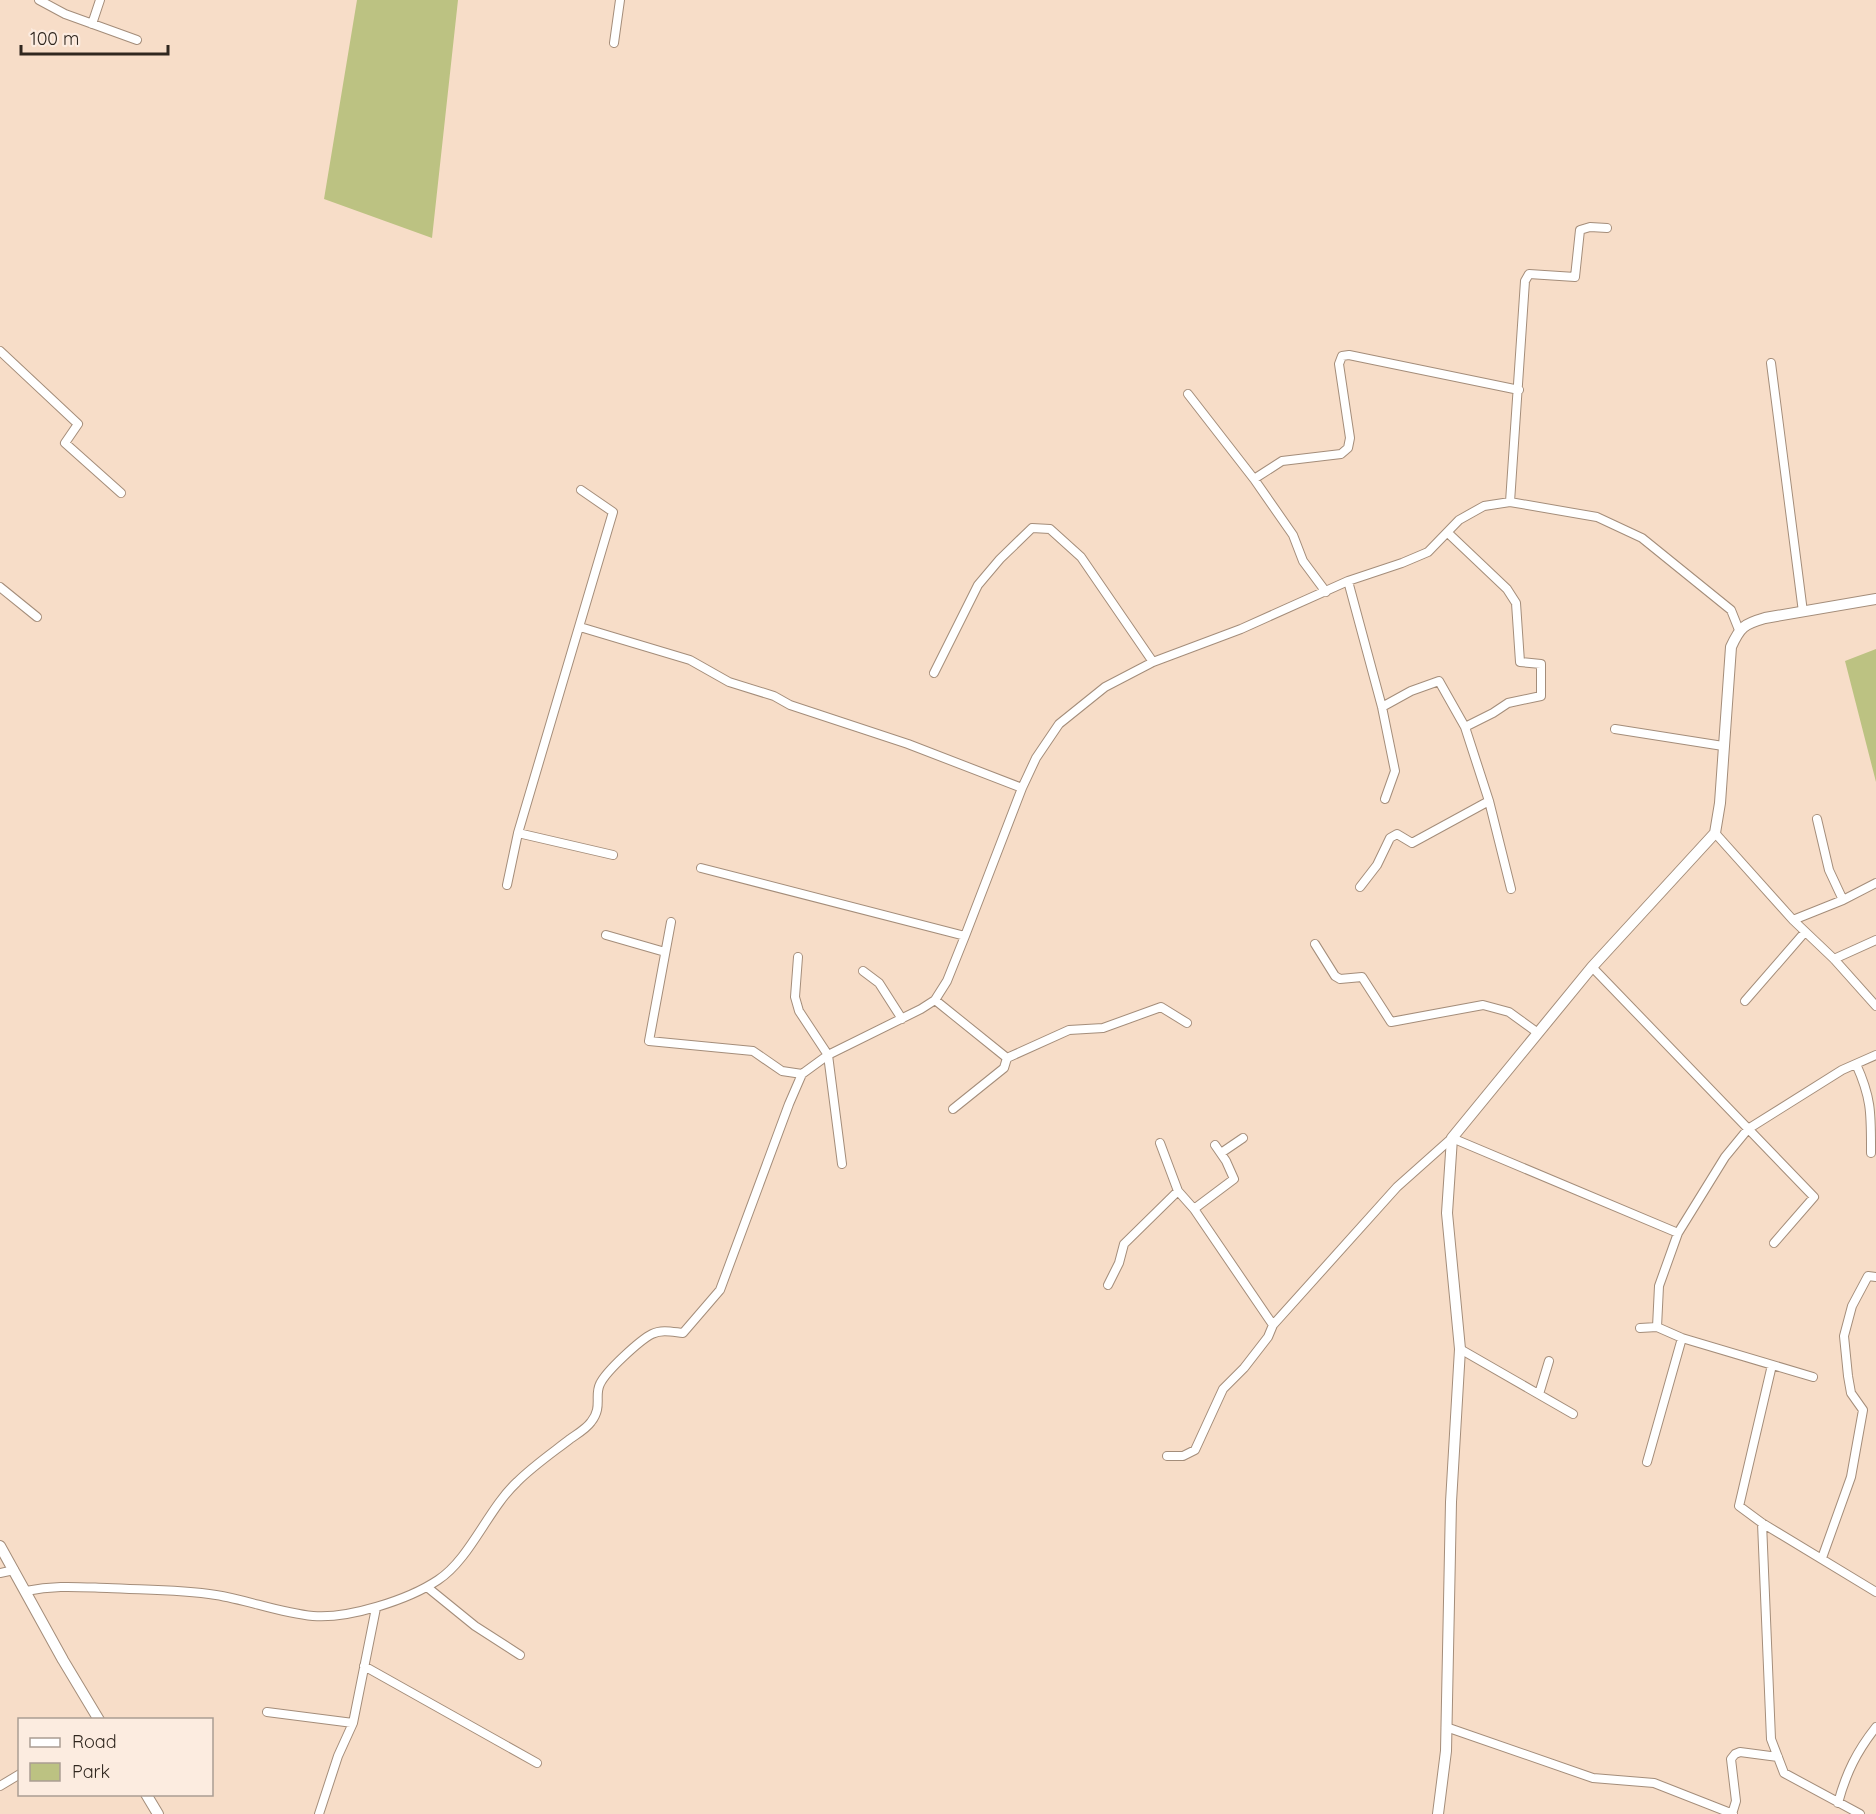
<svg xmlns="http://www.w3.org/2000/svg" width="1876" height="1814" font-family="Quicksand,sans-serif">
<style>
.green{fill:#bcc282}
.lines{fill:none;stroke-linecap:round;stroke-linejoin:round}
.minor-casing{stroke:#a48d7a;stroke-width:10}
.tertiary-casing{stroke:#a48d7a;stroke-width:12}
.minor{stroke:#fff;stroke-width:8}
.tertiary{stroke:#fff;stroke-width:10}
</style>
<rect width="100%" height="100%" fill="#f7ddc8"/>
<path class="green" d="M357 0H458L432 238 324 199Z
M1876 649V782L1845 661Z"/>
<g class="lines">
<defs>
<path id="minor" d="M39 0 65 14 137 40
M92 24 100 0
M614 43 620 0
M1607 228 1590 227 1580 230 1575 277 1529 274 1525 281 1510 502 1597 517 1642 538 1731 610 1739 630
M0 351 78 424 65 443 121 493
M1771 363 1803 612
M1188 394 1254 479 1293 535 1303 561 1326 592
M1254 479 1282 461 1341 454 1348 448 1350 438 1339 364 1342 356 1349 355 1519 390
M1448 533 1507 589 1516 603 1520 662 1541 664V696L1508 703 1493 713 1465 727
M1348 581 1382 707 1395 771 1385 799
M0 587 37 617
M580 627 690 660 729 682 774 696 790 705 908 744 1022 788
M934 673 978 585 1000 559 1032 528 1050 529 1081 557 1153 662
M1382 707 1411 691 1439 681 1465 727 1489 801 1511 889
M1615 729 1723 746
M1817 819 1829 870 1843 900
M518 833 613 855
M1715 833 1793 920 1834 959 1876 1006
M701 868 965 936
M507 885 518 833 613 512 581 490
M1360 887 1377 865 1390 838 1397 834 1412 843 1489 801
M1793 920 1843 900 1876 883
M671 922 649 1041 753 1051 782 1071 802 1074
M606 935 665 952
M1315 944 1335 976 1340 979 1362 977 1391 1022 1483 1005 1509 1012 1538 1033
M798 957 795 997 799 1011 828 1055 842 1164
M1834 959 1876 940
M1592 967 1814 1197 1774 1243
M863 971 879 983 902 1019
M935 1000 1007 1058
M1745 1001 1805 932
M1856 1064C1872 1099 1871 1115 1871 1153
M953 1109 1004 1068 1007 1058 1069 1030 1103 1028 1161 1007 1187 1023
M1160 1143 1178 1191 1194 1209 1273 1325
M1221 1153 1243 1138
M1194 1209 1234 1179 1226 1161 1215 1145
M1108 1285 1119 1263 1124 1244 1178 1191
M1657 1327 1659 1286 1678 1233 1725 1157 1748 1129 1842 1070 1876 1055
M1640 1328 1657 1327 1682 1338 1813 1377
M1460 1349 1573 1414
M1772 1365 1739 1506 1762 1523 1876 1592
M1539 1394 1549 1361
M1167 1456H1183L1195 1450 1223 1389 1244 1368 1268 1337 1273 1325 1397 1187 1452 1138 1678 1233
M1647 1462 1682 1338
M1762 1523 1771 1739 1784 1773 1860 1814
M1822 1558 1851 1477 1863 1410 1851 1393 1848 1376 1844 1336 1852 1306 1868 1276 1876 1277
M0 1573 14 1570
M427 1587 475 1626 520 1655
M26 1591C55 1585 77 1587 107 1588 144 1590 179 1589 216 1595 248 1600 280 1613 313 1616 348 1619 408 1600 438 1580 470 1559 488 1509 517 1482 533 1466 552 1453 570 1439 577 1434 586 1429 591 1422 603 1407 594 1396 600 1384 606 1371 640 1340 652 1334 662 1329 673 1332 683 1333L720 1290 789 1104 802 1074 828 1055 921 1009 935 1000 947 981 965 936 1022 788 1036 758 1059 724 1105 687 1153 662 1241 629 1348 581 1402 563 1428 552 1459 520 1484 506 1510 502
M364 1666 537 1763
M267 1712 353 1723
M1446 1727 1593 1778 1654 1783 1733 1814
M0 1786 20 1774
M1838 1803C1846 1773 1857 1751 1876 1727
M319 1814 338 1756 353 1723 376 1608
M1732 1814 1736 1801 1731 1759 1735 1754 1740 1752 1778 1757"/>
<path id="tertiary" d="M0 1546 63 1660 99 1720
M146 1794 158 1814
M1438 1814 1446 1751 1451 1502 1460 1349 1447 1213 1452 1138 1592 967 1715 833 1720 803 1731 647C1740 627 1744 624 1765 618L1876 599"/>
</defs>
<use href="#minor" class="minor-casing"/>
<use href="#tertiary" class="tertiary-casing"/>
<use href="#minor" class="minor"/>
<use href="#tertiary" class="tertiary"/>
</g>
<rect x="18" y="1718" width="195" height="78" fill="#fcece0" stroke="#aa9d93" stroke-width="1.5"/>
<rect x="30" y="1738" width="30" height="9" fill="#ffffff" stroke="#aa9d93" stroke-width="1.5"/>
<text x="72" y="1748" font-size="18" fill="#30271f">Road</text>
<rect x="30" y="1763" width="30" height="18" fill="#bcc282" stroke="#aa9d93" stroke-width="1.5"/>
<text x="72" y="1778" font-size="18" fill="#30271f">Park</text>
<path d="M21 45v9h147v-9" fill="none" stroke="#30271f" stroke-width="3"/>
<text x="30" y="45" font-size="18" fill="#30271f" stroke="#fcece0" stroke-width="4.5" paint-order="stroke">100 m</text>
</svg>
